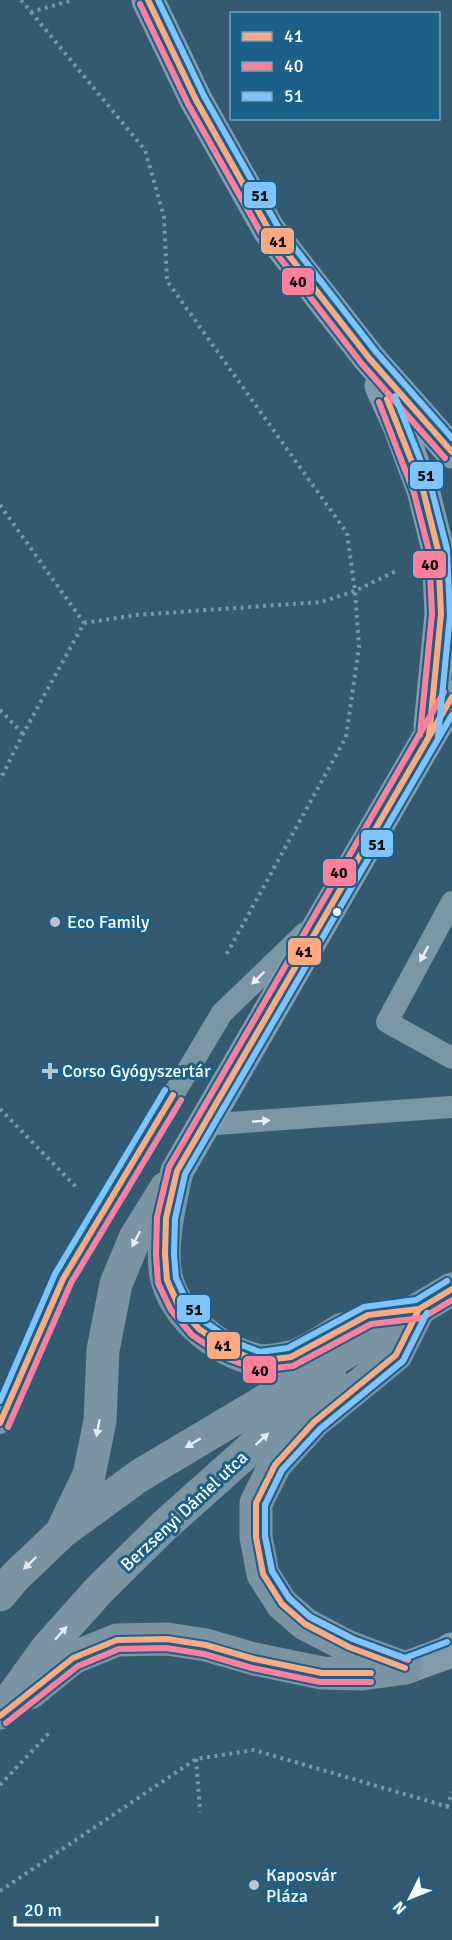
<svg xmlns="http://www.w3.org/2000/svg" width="452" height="1940" font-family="Signika,sans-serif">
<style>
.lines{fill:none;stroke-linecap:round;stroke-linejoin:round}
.path{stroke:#7b96a5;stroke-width:4;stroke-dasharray:3 4.5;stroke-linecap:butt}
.lane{stroke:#7b96a5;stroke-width:22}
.secondary{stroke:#839baa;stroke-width:33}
.primary{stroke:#7a94a3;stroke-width:33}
.bus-1-casing{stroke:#1b6089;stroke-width:10}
.bus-2-casing{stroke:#1b6089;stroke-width:10}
.bus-3-casing{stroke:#1b6089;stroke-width:10}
.bus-1{stroke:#ffa980;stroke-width:6}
.bus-2{stroke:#ff8098;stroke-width:6}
.bus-3{stroke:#80c4ff;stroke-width:6}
.oneway{fill:#ebeff2}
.oneway2{fill:#e4eaed}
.bus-dot{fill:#fff;stroke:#1b6089;stroke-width:2}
.poi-dot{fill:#b8c5cd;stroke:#1b6089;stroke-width:2}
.labels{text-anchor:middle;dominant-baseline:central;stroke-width:6;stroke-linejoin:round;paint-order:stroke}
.poi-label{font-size:18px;fill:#fff;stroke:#1b6089;text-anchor:start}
.street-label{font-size:18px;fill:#fff;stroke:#1b6089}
.line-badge{stroke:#1b6089;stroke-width:2}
.pale-badge-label{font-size:16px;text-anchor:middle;font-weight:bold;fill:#111}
</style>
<rect width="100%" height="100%" fill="#345a70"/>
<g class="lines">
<path class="path" d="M21 0 31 12 73 0
M31 12 145 150 164 217 167 281 347 533 355 591 359 647 346 737 225 957
M0 505 84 623 23 734 0 780
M84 623 136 615 321 602 355 591 396 571
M0 710 23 734
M0 1109 77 1188
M196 1759 200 1812
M0 1785 51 1731
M447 1807 452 1792
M0 1891 196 1759 254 1750 452 1808"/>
<path class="lane" d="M452 902 387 1022 452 1058
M202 1125 452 1107
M0 1423 63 1279 222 1013 305 933"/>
<path class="secondary" d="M148 0 196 100 269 230 369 358 452 452
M381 386 400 428 423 490 438 550 441 614 430 726
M177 1171 452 697
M405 1668 446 1653 452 1649"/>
<path class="primary" d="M177 1171C170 1202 159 1249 167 1280 178 1319 219 1351 257 1360 266 1362 280 1359 289 1357 303 1355 329 1337 342 1329
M63 1529 89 1475 100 1421 103 1350 116 1284 135 1238 166 1188
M0 1595 15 1577 62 1532 139 1476 452 1289
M405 1668 349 1647 305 1624 282 1604 263 1574 256 1537V1503L275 1465 314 1422 396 1355 419 1309
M30 1693 73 1658 117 1640 167 1639 206 1645 254 1659 322 1673 362 1674 399 1669
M0 1713 48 1647 99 1590 164 1526 330 1378"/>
<defs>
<path id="bus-1" d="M148 0 196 100 269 230 369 358 452 452
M387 399 423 490 438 550 441 614 429 736
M452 697 177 1171 166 1218 165 1254 167 1280 178 1305 199 1329 230 1350 259 1361 291 1357 368 1315 419 1309 452 1289
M0 1423 63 1279 173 1095
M405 1668 349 1647 305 1624 282 1604 263 1574 256 1537V1503L275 1465 314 1422 396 1355 419 1309
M0 1716 73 1658 117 1640 167 1639 206 1645 254 1659 322 1673H371"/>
<path id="bus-2" d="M140 4 188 104 262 235 362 364 445 458
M379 402 414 493 429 551 432 614 420 735
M444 692 169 1167 157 1217 156 1254 158 1283 171 1310 192 1335 226 1358 258 1370 293 1366 371 1324 422 1318 452 1300
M8 1427 71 1283 181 1100
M408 1660 353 1639 310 1617 289 1598 272 1571 265 1536V1505L282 1470 320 1429 403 1361 427 1313
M6 1723 78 1666 119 1649 166 1648 204 1654 252 1668 320 1682H371"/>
<path id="bus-3" d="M158 0 204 96 277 225 376 352 452 438
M395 396 431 487 447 549 450 615 438 737
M447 1281 416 1300 364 1307 288 1348 260 1352 234 1342 205 1322 186 1300 176 1278 174 1254 175 1219 185 1174 452 715
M427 1313 403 1361 320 1429 282 1470 265 1505V1536L272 1571 289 1598 310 1617 353 1639 405 1658 447 1642
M0 1401 55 1274 165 1090"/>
</defs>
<use href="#bus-1" class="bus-1-casing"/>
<use href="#bus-2" class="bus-2-casing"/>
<use href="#bus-3" class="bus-3-casing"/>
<use href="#bus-1" class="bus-1"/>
<use href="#bus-2" class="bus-2"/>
<use href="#bus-3" class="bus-3"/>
</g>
<defs><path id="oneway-solid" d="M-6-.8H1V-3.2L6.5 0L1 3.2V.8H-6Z" transform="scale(1.5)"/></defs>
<g class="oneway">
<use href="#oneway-solid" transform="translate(424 954) rotate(118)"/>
<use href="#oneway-solid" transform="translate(258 978) rotate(136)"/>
<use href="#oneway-solid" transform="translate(261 1121) rotate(-4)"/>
</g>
<g class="oneway2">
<use href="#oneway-solid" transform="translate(136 1239) rotate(117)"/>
<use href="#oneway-solid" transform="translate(98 1428) rotate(100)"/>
<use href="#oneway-solid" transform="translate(262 1439) rotate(-42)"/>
<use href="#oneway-solid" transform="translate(193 1443) rotate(149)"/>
<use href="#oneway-solid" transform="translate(30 1563) rotate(136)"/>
<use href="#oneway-solid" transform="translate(61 1633) rotate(-48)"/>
</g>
<circle class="bus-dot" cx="337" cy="912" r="5"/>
<g class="poi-dot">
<circle cx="55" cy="922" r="6"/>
<path d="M47 1062h6v6h6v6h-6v6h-6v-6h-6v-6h6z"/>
<circle cx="254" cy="1885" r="6"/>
</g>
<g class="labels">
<g class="poi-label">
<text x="67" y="922">Eco Family</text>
<text x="62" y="1071">Corso Gyógyszertár</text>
<text x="266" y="1875">Kaposvár<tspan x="266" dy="21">Pláza</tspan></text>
</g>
<g class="street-label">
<text transform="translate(184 1511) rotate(-43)">Berzsenyi Dániel utca</text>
</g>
</g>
<g class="line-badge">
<rect x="243" y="181" width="34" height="28" rx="6" fill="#80c4ff"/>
<rect x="260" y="227" width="35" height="28" rx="6" fill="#ffa980"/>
<rect x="281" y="267" width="34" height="29" rx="6" fill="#ff8098"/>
<rect x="409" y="461" width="35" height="29" rx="6" fill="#80c4ff"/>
<rect x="412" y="550" width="35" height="29" rx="6" fill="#ff8098"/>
<rect x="360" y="829" width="34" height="29" rx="6" fill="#80c4ff"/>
<rect x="322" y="858" width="35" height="29" rx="6" fill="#ff8098"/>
<rect x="287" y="937" width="35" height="29" rx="6" fill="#ffa980"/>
<rect x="176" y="1294" width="35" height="29" rx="6" fill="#80c4ff"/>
<rect x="206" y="1331" width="35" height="29" rx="6" fill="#ffa980"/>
<rect x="242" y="1355" width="35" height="29" rx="6" fill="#ff8098"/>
</g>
<g class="pale-badge-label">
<text x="260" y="201">51</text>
<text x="278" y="247">41</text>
<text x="298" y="287">40</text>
<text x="426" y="481">51</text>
<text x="430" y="570">40</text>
<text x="377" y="850">51</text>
<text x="339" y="878">40</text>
<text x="304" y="957">41</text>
<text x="194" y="1315">51</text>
<text x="223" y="1351">41</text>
<text x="260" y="1376">40</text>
</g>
<rect x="230" y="12" width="210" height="108" fill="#1b6089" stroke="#76a0b8" stroke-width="1.5"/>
<rect x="242" y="32" width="30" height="9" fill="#ffa980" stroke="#76a0b8" stroke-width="1.5"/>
<text x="284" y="42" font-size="18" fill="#ffffff">41</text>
<rect x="242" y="62" width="30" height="9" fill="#ff8098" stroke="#76a0b8" stroke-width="1.5"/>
<text x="284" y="72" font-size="18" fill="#ffffff">40</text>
<rect x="242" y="92" width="30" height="9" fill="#80c4ff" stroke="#76a0b8" stroke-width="1.5"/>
<text x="284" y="102" font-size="18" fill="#ffffff">51</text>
<g transform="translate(410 1898) rotate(227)" stroke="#1b6089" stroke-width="4.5" paint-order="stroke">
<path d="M0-4.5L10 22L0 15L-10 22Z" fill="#ffffff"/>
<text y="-9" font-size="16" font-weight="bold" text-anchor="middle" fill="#ffffff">N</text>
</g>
<path d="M15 1916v9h142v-9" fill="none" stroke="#ffffff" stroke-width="3"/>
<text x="24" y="1916" font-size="18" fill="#ffffff" stroke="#1b6089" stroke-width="4.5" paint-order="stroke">20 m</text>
</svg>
